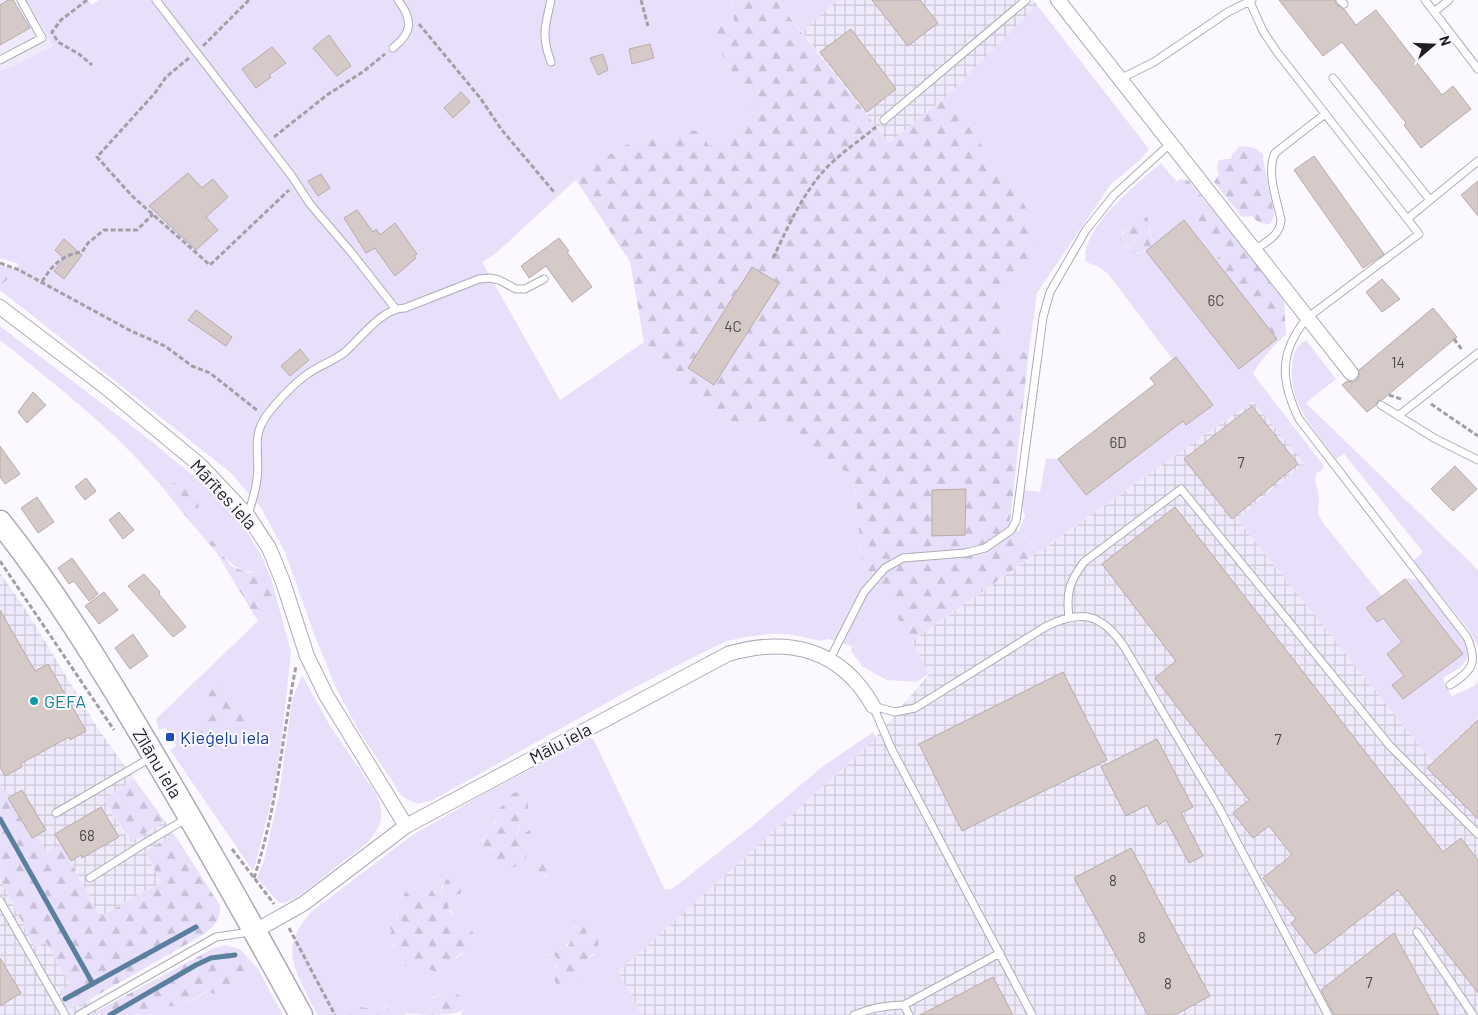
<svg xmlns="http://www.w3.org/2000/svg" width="1478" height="1015" font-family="Barlow,sans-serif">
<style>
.built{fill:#efeafb}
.industrial{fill:url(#industrial-grid)}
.green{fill:#e8e0fb;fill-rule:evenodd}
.forest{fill:url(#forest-firs)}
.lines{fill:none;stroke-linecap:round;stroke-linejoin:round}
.stream{stroke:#5a7f9f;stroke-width:5}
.building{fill:#d5cac7;stroke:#b7aba9}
.service-casing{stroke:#aeabb5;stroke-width:9}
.minor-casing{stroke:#aeabb5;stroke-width:16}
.trunk-casing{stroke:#aeabb5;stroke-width:25}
.path{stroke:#a2a0a5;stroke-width:3;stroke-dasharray:5 2.5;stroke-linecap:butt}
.service{stroke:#fff;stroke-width:7}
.minor{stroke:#fff;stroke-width:14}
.trunk{stroke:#fff;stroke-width:22}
.culture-dot{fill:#0f9aa8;stroke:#fbf9ff;stroke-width:2}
.transit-dot{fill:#1a4fb4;stroke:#fbf9ff;stroke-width:2}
.labels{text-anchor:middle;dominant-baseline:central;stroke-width:4;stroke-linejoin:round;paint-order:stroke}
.number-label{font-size:15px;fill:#4c494b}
.street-label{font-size:18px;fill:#1f1e22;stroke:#fbf9ff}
.culture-label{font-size:18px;fill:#0d838f;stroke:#fbf9ff;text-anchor:start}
.transit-label{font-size:18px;fill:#164399;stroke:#fbf9ff;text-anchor:start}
</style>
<defs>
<pattern id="industrial-grid" width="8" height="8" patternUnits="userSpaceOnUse" patternTransform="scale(1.25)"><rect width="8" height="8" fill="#efeafb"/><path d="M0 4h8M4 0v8" fill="none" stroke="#ccc8d7"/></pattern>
<pattern id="forest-firs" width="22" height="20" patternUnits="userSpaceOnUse" patternTransform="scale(1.25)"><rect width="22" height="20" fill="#e8e0fb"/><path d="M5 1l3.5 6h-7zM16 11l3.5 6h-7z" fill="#c7c0d7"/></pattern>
</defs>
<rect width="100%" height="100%" fill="#fbf9ff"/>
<path class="built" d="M0 0H27L53 46 9 68 0 71Z"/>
<path class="industrial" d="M838 0H1033L1037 5 947 96 889 143 802 32Z
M1253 401 1305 463 1237 519 1432 761 1478 718V1015H642L618 972 870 744 929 674 912 641Z
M0 573 26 610 97 727 134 779 104 800 130 842 165 821 174 834 145 852 161 882 100 917 62 845 47 853 37 836 32 838 0 784Z
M0 878 35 947 46 942 82 1004 90 999 97 1011 95 1015H0Z"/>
<path class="green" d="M27 0H88L92 5 99 0H732L734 22 716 27 722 54 754 111 709 146 679 130 662 137 637 139 594 163 496 253 482 262 560 400 644 342 727 421 773 425 854 477 862 561 912 641 929 674 916 682 887 680 863 667 851 651 852 646 829 639 821 641 788 634H769L746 637 727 641 708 650 635 687 433 800C420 805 412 804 401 795L359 731 336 688 313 631 285 552 261 508 231 473 0 290V287L19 264 0 258V71L9 68 53 46Z
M776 0H838L802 32Z
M1037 5 1149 149 1140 160 1111 184 1037 293 1029 351 1002 350 1006 322 999 299 1036 260 947 96Z
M1161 163 1176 181 1174 184 1175 188C1184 194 1192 201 1196 212 1197 216 1196 219 1199 223 1206 232 1217 236 1222 245L1220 254 1216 261 1184 220 1154 245 1150 236V228H1128L1122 233 1123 244 1137 254 1146 251 1239 369 1277 339 1286 335C1272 347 1262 358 1253 374L1324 466 1323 469 1317 473 1315 479 1319 496 1318 514 1324 524 1382 596 1366 609 1377 622 1383 618 1402 642 1387 654 1404 676 1393 685 1403 699 1463 654 1405 579C1409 578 1412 578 1416 580 1427 586 1459 628 1465 640 1467 645 1469 652 1467 658 1463 668 1451 673 1443 678L1445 685 1452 696 1474 686 1478 681V718L1432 761 1237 519 1304 463 1253 401 1038 552 1019 531 1025 516 1021 502 1023 490 1040 492 1046 458 1058 459 1086 495 1183 421 1186 425 1212 405 1176 358 1173 360 1109 275 1099 267 1086 262C1079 229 1138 183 1161 163Z
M0 326 150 440 196 478 224 503 246 530 261 555 271 578 291 652 281 745 273 793 258 855 253 871 170 750 176 746 165 727 159 730 156 719 258 621 264 616 256 572C235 573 223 556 212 540L205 539 186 517 192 516 195 500 186 486 177 483 168 487 167 493C120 434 58 387 0 340Z
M1306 340 1336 379 1306 403 1478 570V646L1469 630 1413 561 1423 552 1344 454 1336 459C1314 429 1289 405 1292 366 1293 353 1295 347 1306 340Z
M302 675 329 724 375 792C386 814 383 825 367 843L295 899 283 903 278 902 257 878 264 860 279 795 292 700Z
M873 732 876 737 870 744 618 972 642 1015H460L468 1004 466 999 440 995 433 997 429 1004 431 1010 429 1015 398 1013 391 1010 386 1005 377 1002 372 1008C359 1009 357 1003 343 1009V1015H318C312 1007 308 996 303 987 287 954 288 940 311 912L411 836 480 796 590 738 594 740 665 890 672 889 752 826 822 767ZM524 797C535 811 515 822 518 838L530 831 532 836 526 859 528 863 533 862 541 864 548 876 526 874 516 866 491 861 496 850 493 848 489 851 482 841 505 804ZM423 884 430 885 435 896 441 891 442 885 456 895 448 906 452 912 453 929 462 927 463 954C456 957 445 967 438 973L428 969 421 971 411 966H405L399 952 393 945 392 931 403 895ZM574 924 586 934 594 955 587 959C587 971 582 975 578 986L569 989 560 987 555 967 559 961 554 955H547L548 948C557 952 566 948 571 940L567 934 570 928 575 933 577 932V928Z
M244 953 258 969 283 1015H153L166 1006H180L220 985 232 983 248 960Z"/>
<path class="forest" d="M732 0H776L889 143 947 96 1025 206 1036 260 999 299 1006 322 1002 350 1029 351 1010 522 1038 552 912 641 862 561 854 477 773 425 727 421 644 342 630 262 576 180 594 163 637 139 662 137 679 130 700 131 709 146 754 111 722 54 715 27 734 22Z
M1247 146 1256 149 1263 154V158L1274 214 1272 221 1270 224C1261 224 1257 222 1252 216L1242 217 1214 182 1219 174 1217 167 1218 161 1224 159H1231L1232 154 1239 147Z
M1180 179 1188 180 1284 298 1286 335 1277 339 1216 261 1220 254 1222 245C1217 236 1206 232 1199 223 1196 219 1197 216 1195 212 1192 201 1184 194 1175 188L1174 184Z
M1135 215H1142L1148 218 1150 236 1154 245C1146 250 1140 255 1131 252L1129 247 1123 244 1120 239C1122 234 1124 233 1127 229 1130 224 1129 221 1135 215Z
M0 265 15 270 0 287Z
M173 483C190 483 188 493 198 502L199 507 194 510V514L192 517H186L167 493 168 487Z
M205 539 212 540 231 566 249 573 256 572 262 575 268 582 272 596 271 606 264 616 258 621 216 552Z
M217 679 222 682 231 697C245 699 249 704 249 717L244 724H236L229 720 226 721 225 726 220 732 226 746 223 753 219 757 210 754 204 749 201 740V728L204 712 209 702 208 690 214 680Z
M134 779 165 821 131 842 104 800Z
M0 784 31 838 37 835 47 853 61 844 100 917 161 882 145 852 174 834 220 905C221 920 214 926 203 935L82 1004 70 1009 64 1005 60 991 70 985 46 942 35 948 0 878Z
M516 792 528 801V813C521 820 516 829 518 837L530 830 532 836 526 859 528 863 533 862 541 864 549 860 557 862 560 866 558 873C550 877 542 873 535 877L526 874 516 866C507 871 503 872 493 868L491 861 496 850 493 848 486 851 482 847C482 839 488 833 490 825L495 823 498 809 505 804 503 798Z
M450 878 457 882 458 887 462 890 460 894 456 895 448 906 454 919 453 928 462 927 473 932 474 942 472 947 456 957 452 964 438 973 428 969 421 972 411 966H405L389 935 392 931 389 927 390 921 397 918C400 898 406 880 430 885L435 896 441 891 446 880Z
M573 920C584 919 585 926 587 934L595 933C603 943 596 953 587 959 590 969 581 977 578 987 556 993 548 980 559 961L554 955 544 954V948L559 949 563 946H568L571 940 563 932V927L566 926 575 932H577V928Z
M225 945C231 947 238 947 243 952 254 964 245 979 232 983 228 985 224 985 220 985L215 994 207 991 180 1006H166L153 1015H95L97 1011 214 948Z
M449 992 457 994 462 998 466 999C475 1015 440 1015 429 1015L431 1010 428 1000Z
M380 1001C387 1006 393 1015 403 1012L405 1015H343V1009L349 1005C357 1005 364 1009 372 1008L377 1002Z"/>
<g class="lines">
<path class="stream" d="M0 819 93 984
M65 999 196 927
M110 1015 196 965 211 958 235 955"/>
</g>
<path class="building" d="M8 0H13L30 28 0 45V5Z
M872 0H920L938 23 908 46Z
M1279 0H1335L1336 4 1344 9 1356 25 1376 10 1442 95 1453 86 1471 109 1421 148 1404 125 1406 123 1342 42 1323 56Z
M851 29 896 89 867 112 820 52Z
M329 35 351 66 337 76 313 48Z
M650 44 654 58 632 64 629 49Z
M272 47 286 63 269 75 271 77 256 88 242 69Z
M603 54 608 70 598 75 590 58Z
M461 92 470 102 453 118 444 108Z
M1314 156 1384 254 1363 268 1294 170Z
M188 173 202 188 213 179 228 197 206 217 218 230 196 250 149 206Z
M321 174 330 188 318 196 308 181Z
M1478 181V216L1461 195Z
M357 210 373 232 376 229 380 235 395 223 417 254 414 256 416 258 395 276 375 248 366 253 344 218Z
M1184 220 1277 339 1239 369 1146 251Z
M559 238 569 251 567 252 592 287 572 302 546 266 529 278 521 266Z
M64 239 82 255 64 279 54 271 64 259 55 250Z
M752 267 779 283 714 385 688 368Z
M1382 279 1400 299 1382 312 1366 292Z
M1433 308 1457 337 1382 400 1378 401 1376 405 1367 412 1342 385 1347 381 1352 382 1357 380 1359 376V370Z
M196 310 232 337 226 346 188 320Z
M300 349 309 360 290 376 281 366Z
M1176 357 1213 405 1186 425 1183 421 1086 495 1058 459 1155 384 1150 378Z
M33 392 46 405 27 423 18 412Z
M1252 406 1298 464 1232 519 1184 459Z
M0 446 20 474 5 484 0 477Z
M1455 466 1477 489 1453 511 1431 489Z
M86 478 96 491 85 500 75 487Z
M966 489 965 535 932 536V490Z
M37 497 54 522 38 533 21 508Z
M1175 507 1443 852 1461 838 1478 860V993L1398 890 1315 954 1291 923 1296 919 1263 878 1292 855 1269 826 1253 838 1233 813 1249 800 1155 678 1176 661 1102 564Z
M119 512 134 530 123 539 109 520Z
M72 558 98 594 89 601 74 581 69 584 58 568Z
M144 574 160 592 159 594 186 627 173 637 128 586Z
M1405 579 1463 654 1403 699 1392 685 1404 676 1387 654 1402 642 1383 618 1377 622 1366 608Z
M104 592 118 610 99 624 85 606Z
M0 610 35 671 48 664 86 731 70 740 69 737 20 764 22 767 5 776 0 767Z
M133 634 148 656 130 669 115 648Z
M1063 672 1107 760 962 831 919 744Z
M1478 720V819L1427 768Z
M1157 739 1193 807 1181 813 1203 856 1189 863 1166 820 1158 825 1147 805 1126 816 1101 767Z
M22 790 46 830 32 838 8 798Z
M101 807 119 837 82 858 81 855 71 861 55 834Z
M1131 848 1210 996 1175 1015H1148L1074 878Z
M1394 933 1439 1015H1334L1321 990Z
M0 958 21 993 0 1006Z
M993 977 1013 1015H920Z"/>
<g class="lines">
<defs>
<path id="service" d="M156 0 291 175 310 204 351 252 395 308
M1340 0 1344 4
M1425 0 1478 69
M1250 2 1263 31 1277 52 1419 234 1307 318C1279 352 1280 380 1299 419L1467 637C1478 663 1473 670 1450 685
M1434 12 1449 0
M393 48C413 32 413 20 398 0
M0 60 42 38 21 0
M551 62C541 35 545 27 551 0
M1333 78 1430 200
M1120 79 1154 62 1228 12 1252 0
M884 120 1026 0
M1407 219 1478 161
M1254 250C1266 242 1280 236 1281 220 1277 200 1266 172 1275 153L1325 114
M1381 405 1434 438 1478 460
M1398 416 1478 353
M248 516C251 503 256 491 257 479 260 460 253 440 262 423 270 408 295 382 309 373 320 365 334 361 345 352 361 338 382 308 405 308L479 279 490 278 499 280 516 289H525L544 279
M1069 617C1066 593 1069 582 1084 562L1181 489 1390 746 1478 834
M829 661 864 592 885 568 903 558 965 553 985 548 1011 530 1016 521 1043 317 1050 292 1086 230 1114 195 1171 143
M873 706 895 712 915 708 1045 627C1081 609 1102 613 1125 648L1219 808 1328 1015
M873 706 892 750 1032 1015
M56 813 152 757
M90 878 142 845 187 818
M0 901 65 1015
M1417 932 1473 1015
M79 1015 216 937 250 932
M854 1015C871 1008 885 1005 904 1005
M909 1015 904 1005 1000 953"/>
<path id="minor" d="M1058 0 1351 373
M0 307 108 389 201 466 248 516 269 548 283 582 307 656 326 695 406 826
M255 931 303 904 406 826 728 654C788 636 841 649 873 706"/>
<path id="trunk" d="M0 522C54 590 100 665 144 739 198 830 250 922 301 1015"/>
</defs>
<use href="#service" class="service-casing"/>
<use href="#minor" class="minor-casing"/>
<use href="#trunk" class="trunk-casing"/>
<path class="path" d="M87 0 61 20 52 32 58 42 79 54 92 65
M641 0 648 26
M419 24 481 99 501 129 554 192
M203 46 249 0
M189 58 166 77 155 93 97 157 132 196 210 265 289 190
M274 137 327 95 364 71 385 54
M773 258C787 229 800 199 821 174 836 156 858 142 876 127
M0 263 19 270 131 331 165 346 192 366 210 373 258 411
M42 282C52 265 62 255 82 252L88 243 104 230H137L153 214
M1454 339 1463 351
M1389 395 1401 399
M1431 404 1478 436
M0 561 114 730
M232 849 274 904
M254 878C277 809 282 737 296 666
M289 928 335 1015"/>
<use href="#service" class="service"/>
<use href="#minor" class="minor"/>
<use href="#trunk" class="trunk"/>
</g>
<circle class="culture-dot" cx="34" cy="701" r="5"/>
<rect class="transit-dot" x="165" y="732" width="10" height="10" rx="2.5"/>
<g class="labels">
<g class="number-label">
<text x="1216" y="300">6C</text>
<text x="733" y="326">4C</text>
<text x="1398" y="362">14</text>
<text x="1118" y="442">6D</text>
<text x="1241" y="462">7</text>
<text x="1278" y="739">7</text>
<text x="87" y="835">68</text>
<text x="1113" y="880">8</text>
<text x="1142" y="937">8</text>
<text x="1369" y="982">7</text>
<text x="1168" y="983">8</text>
</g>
<g class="street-label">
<text transform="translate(224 494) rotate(47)">Mārītes iela</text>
<text transform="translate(560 743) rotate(-28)">Mālu iela</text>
<text transform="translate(158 763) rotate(59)">Zīlānu iela</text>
</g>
<g class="culture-label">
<text x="44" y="701">GEFA</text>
</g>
<g class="transit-label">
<text x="180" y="737">Ķieģeļu iela</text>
</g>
</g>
<g transform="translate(1433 45) rotate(71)" stroke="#fbf9ff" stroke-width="4" paint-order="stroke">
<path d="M0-4L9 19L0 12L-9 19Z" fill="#1f1e22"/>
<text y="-8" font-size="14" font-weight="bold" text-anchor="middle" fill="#1f1e22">N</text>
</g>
</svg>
